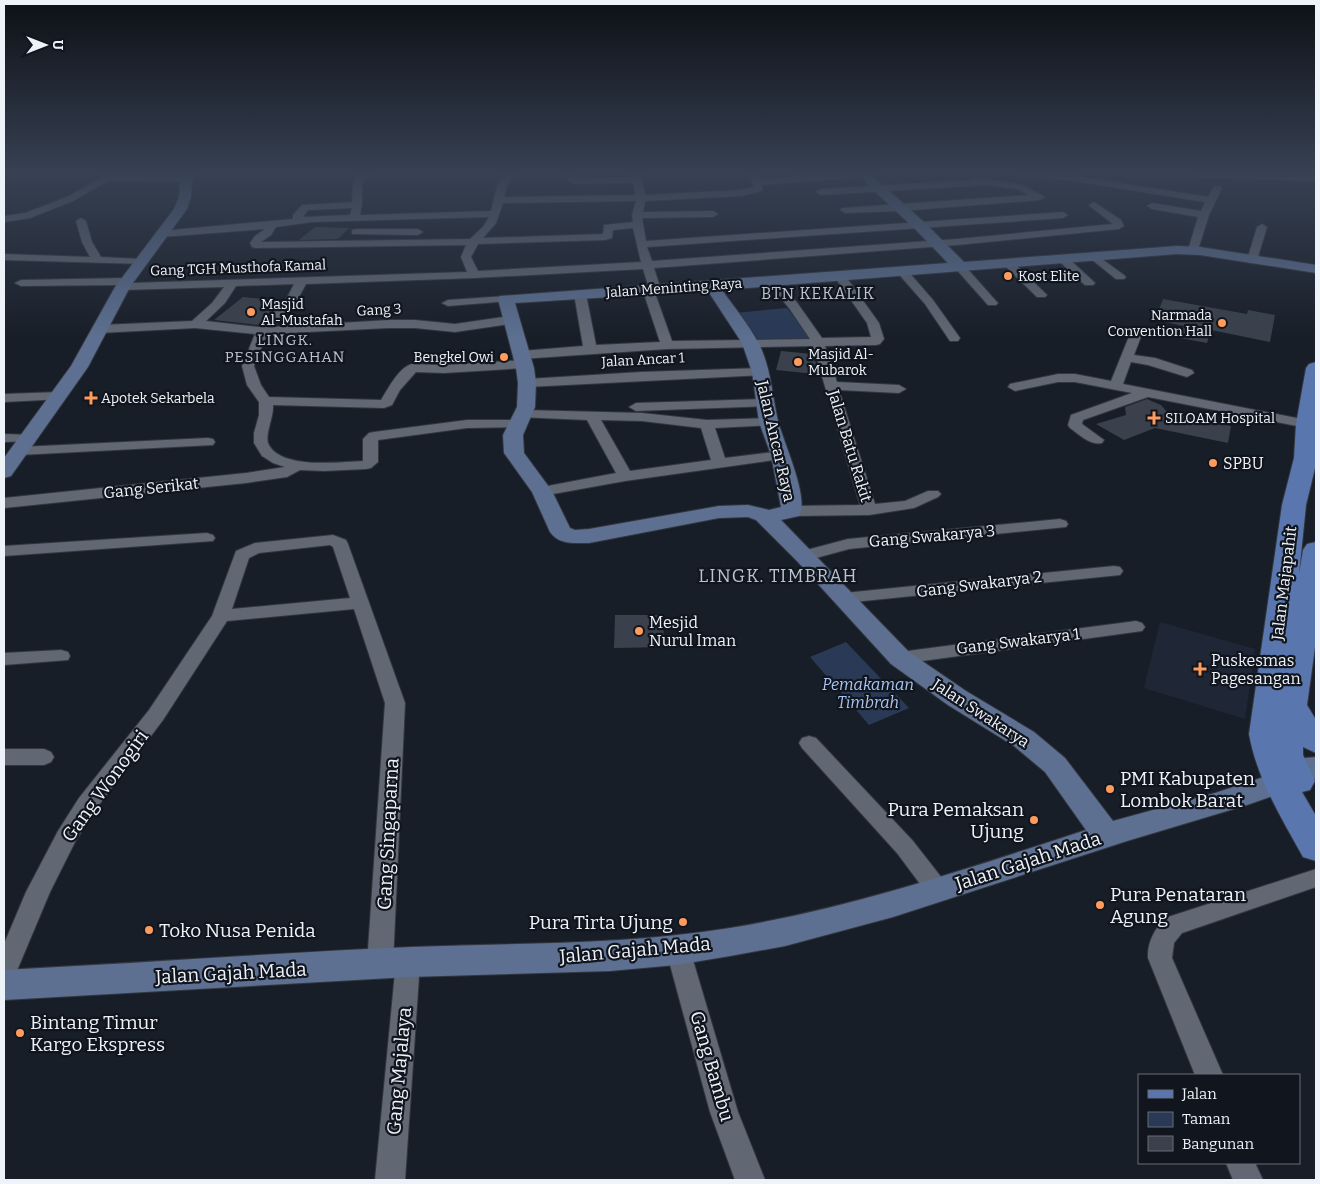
<svg xmlns="http://www.w3.org/2000/svg" width="1320" height="1184" font-family="Bitter,serif">
<style>
.built{fill:#1f2736}
.green{fill:#293956}
.building{fill:#3a414c}
.lines{fill:none;stroke-linecap:round;stroke-linejoin:round}
.street-casing{stroke:#33373f;stroke-width:2}
.secondary-casing{stroke:#33373f;stroke-width:2}
.primary-casing{stroke:#33373f;stroke-width:2}
.street{fill:#616874;fill-rule:evenodd}
.secondary{fill:#5d7091;fill-rule:evenodd}
.primary{fill:#5977ae;fill-rule:evenodd}
.poi-dot{fill:#ff9b5b;stroke:#10151e;stroke-width:2}
.labels{text-anchor:middle;dominant-baseline:central;stroke-width:4.5;stroke-linejoin:round;paint-order:stroke}
.far-street-label{font-size:14px;fill:#eef2f9;stroke:#10151e}
.far-poi-label{font-size:14px;fill:#eef2f9;stroke:#10151e;text-anchor:start}
.far-neighbourhood-label{font-size:15px;letter-spacing:1px;fill:#bcc4d1;stroke:#10151e}
.far-quarter-label{font-size:16px;letter-spacing:1px;fill:#bcc4d1;stroke:#10151e}
.street-label{font-size:16px;fill:#eef2f9;stroke:#10151e}
.poi-label{font-size:16px;fill:#eef2f9;stroke:#10151e;text-anchor:start}
.park-label{font-size:16px;font-style:italic;fill:#a9c4f2;stroke:#10151e}
.neighbourhood-label{font-size:18px;letter-spacing:1px;fill:#bcc4d1;stroke:#10151e}
.near-poi-label{font-size:19px;fill:#eef2f9;stroke:#10151e;text-anchor:start}
.near-street-label{font-size:19px;fill:#eef2f9;stroke:#10151e}
</style>
<rect width="100%" height="100%" fill="#181e28"/>
<path class="built" d="M1160 622 1255 649 1245 719 1144 688Z"/>
<path class="green" d="M787 308 813 340 754 342 734 313Z
M846 642 909 708 869 725 810 657Z"/>
<path class="building" d="M315 227 349 228 338 239 299 240Z
M243 297 283 301 258 325 214 320Z
M1163 299 1247 314 1248 310 1275 315 1270 342 1211 330 1207 343 1180 338 1184 326 1155 320Z
M781 351 813 354 817 366 815 374 776 370Z
M1147 399 1161 405 1168 413 1231 426 1228 443 1155 428 1124 440 1096 424 1126 415 1125 407Z
M615 615H663L664 647 614 648Z"/>
<g class="lines">
<defs>
<path id="street" d="M361 173H371L362 183V204L360 215 491 211 497 186 506 173H515L507 186 504 197 636 195 633 183 575 184 568 181 567 173H575L577 178 632 177V173H640L645 195 740 190 754 187 750 173H758L760 179 848 173H880L875 176 762 185V191L742 196 645 201 643 212 713 211 718 214 713 217 642 218 646 241 1063 212 1068 215 1063 218 647 247 652 261 957 239 1113 224 1091 207 1089 205 1094 202 1121 220 1124 226 1119 229 957 245 654 268 661 290 655 293 672 341 810 339 789 308 767 281 773 278 777 279 798 304 822 338 871 337 867 323 834 276 840 273 844 274 879 323 884 339 880 344 876 345 825 346 837 382 899 385 906 389 899 393 839 390 875 504 905 501 928 491H938L941 494 938 497 914 508 869 515 791 516 785 514 783 511 785 508 791 506 860 505 813 346 667 349 521 359 515 355 521 351 583 346 574 294 580 291 586 294 596 345 660 342 643 291 649 288 643 269 474 278 306 284 295 304 273 327 389 320H415L455 324 510 316 516 320 510 324 455 332 415 328H389L267 334 254 366 261 385 269 397 381 400C388 389 399 367 412 364L444 365 524 360 530 364 524 368 444 373 416 372 400 390 392 405 384 408 273 405C274 417 265 433 268 443 279 470 340 462 363 461V439L369 433 374 432 467 420H519L524 421 526 424 524 427 467 428 378 440V462L371 468 366 469 324 471 300 470 287 477 246 483 4 508V498L246 473 285 467 273 463 262 456 254 443V433L259 415V402L247 385 242 366 255 334 195 328 100 333 94 329 100 325 192 321 212 303 224 287 123 290 117 287 119 285 21 286 15 283 21 280 127 278 131 279 133 281 131 283 467 272 461 257 466 245 256 248 252 247 250 243 255 236 265 229 161 237 156 234 161 231 293 219V215L302 205 352 202 353 183ZM636 201 632 215 633 222 604 225 603 234 483 238 496 223 503 203ZM352 208 350 215 303 217 308 210ZM489 217 483 227 470 239 261 242 271 235 276 227 312 222ZM633 228 641 262 478 271 471 257 478 244 605 240 612 238 613 230ZM294 284 286 300 259 327 206 321 225 303 236 286Z
M1020 173 1063 175H1066L1065 173H1074L1077 176 1208 197 1214 186H1220L1222 188 1209 215 1198 250 1193 253 1188 250 1198 217 1152 209 1147 206 1152 203 1201 211 1205 202 1068 180 1025 176Z
M106 175 186 176 191 179 186 182 108 181 73 201 30 218 4 222V216L25 213 67 197Z
M976 177 1022 185 1045 197 1040 200 901 211 845 213 840 210 842 208 1029 195 1017 189 988 185 821 195 816 192 821 189 972 180Z
M81 218 86 221 92 242 101 257 141 259 145 260 146 262 145 264 4 260V254L90 257 82 242 76 221Z
M1262 224 1267 227 1257 260 1252 263 1248 262 1247 260 1257 227Z
M356 229H418L423 232 418 235 352 234V230Z
M1095 254 1124 275 1126 277 1124 279H1116L1091 259 1090 257Z
M1064 257 1068 258 1093 281 1095 283 1093 285H1085L1060 262 1059 260Z
M1008 260 1012 261 1045 293 1047 295 1045 297H1037L1004 265 1003 263 1004 261Z
M960 264 964 265 996 301 998 303 996 305H988L956 269 955 267 956 265Z
M902 268 906 269 933 300 960 338 958 341H950L925 304 896 271Z
M506 296 510 297 512 299 510 301 448 306 442 303 448 300Z
M1136 330 1142 334 1134 355 1155 358 1192 370 1194 373 1187 377 1148 365 1131 362 1123 384 1307 420 1312 421 1314 424 1312 427 1307 428 1148 397 1083 420 1082 424 1104 440 1102 443C1090 446 1079 434 1070 428L1068 425 1071 415 1132 393 1075 382H1058L1015 391 1008 387 1010 384 1058 374H1075L1111 381 1130 334Z
M761 368 768 372 766 375 527 387 520 383 527 379 641 372Z
M59 392 64 393 66 396 64 399 4 402V394Z
M766 399 773 403 771 406 636 411 629 407 636 403Z
M523 410 642 413 707 420 769 418 776 422 774 425 715 428 725 458 781 451 786 452 788 455 786 458 781 459 625 481 542 496 537 494 534 491 537 488 616 473 587 420 518 417 516 414 518 411ZM601 420 642 421 701 428 711 460 630 471Z
M4 434 33 435 35 438 33 441 4 442Z
M208 438 213 439 215 442 213 445 19 455 14 454 12 451 14 448 19 447Z
M1060 519 1066 521 1068 524 1066 527 849 549 805 561 799 560 797 556 799 552 848 539Z
M207 533 213 535 215 538 213 541 4 556V546Z
M333 535 346 540 348 544 405 703 393 964 389 972 380 975 371 972 367 964 385 703 354 609 227 621 163 720 95 810 75 842 50 892 13 980 4 983V944L26 892 58 831 79 798 149 710 212 616 236 551 255 543ZM330 545 333 547 350 598 232 609 249 558 259 553Z
M1114 566 1120 567 1123 571 1120 575 844 603 838 602 835 598 838 594 844 593Z
M1136 621 1142 623 1145 627 1142 631 900 664 893 662 891 658 893 654 900 652Z
M61 650 68 652 70 656 68 660 4 665V653Z
M809 736 816 738 913 841 945 882 949 889 945 896 937 899 929 896 897 853 802 748 799 743 802 738Z
M4 749H44L51 752 54 757 51 762 44 765H4Z
M1316 869V887L1182 933 1174 943 1172 958 1223 1075H1195L1148 958C1147 942 1155 929 1165 918Z
M678 939 687 942 690 950 738 1112 765 1180H735L710 1112 666 950 669 942Z
M408 951 417 954 420 962 405 1180H375L396 962 399 954Z
M1226 1163H1255L1263 1180H1233Z"/>
<path id="secondary" d="M184 173H196L192 179 191 197 187 209 130 287 88 367 11 476 4 478V458L71 366 115 287 174 209 179 197 180 179Z
M861 173H873L877 180 925 223 964 262 1177 246 1200 247 1316 265V273L1200 255 1177 254 722 290C734 307 749 325 759 344 771 368 772 395 778 421 783 441 810 499 799 516L781 520 909 652 966 691 1034 732 1065 758 1113 821 1215 793 1279 772 1282 762 1292 759 1316 757V779L1294 780 1290 790 1247 805 1127 841 893 917 785 946 730 956 676 965 610 971 409 977 4 1000V970C140 963 275 953 411 947 518 943 624 945 730 928 852 908 969 868 1086 830L1045 772 1014 746 948 705 891 664 797 561 756 520 748 517 719 518 589 543C575 543 559 545 550 532L532 492 504 453 503 435 517 407 518 383 516 368 498 299 500 296 948 263 915 229 868 185ZM708 291 742 343 752 372 759 422 771 455 781 507 769 510 748 505 719 506 589 529 575 530 570 528 552 491 524 453 523 435 535 407 536 383 534 368 515 303Z
M1190 173H1316V181L1196 177Z"/>
<path id="primary" d="M1316 362V464L1306 505 1299 574 1303 550 1307 544 1316 542V640L1307 705 1316 720V753L1303 747V755L1315 781 1310 790 1302 792 1316 816V861L1303 857C1281 817 1257 779 1249 734L1282 505 1294 458 1296 424 1306 368 1309 364Z"/>
</defs>
<use href="#street" class="street-casing"/>
<use href="#secondary" class="secondary-casing"/>
<use href="#primary" class="primary-casing"/>
<use href="#street" class="street"/>
<use href="#secondary" class="secondary"/>
<use href="#primary" class="primary"/>
</g>
<linearGradient id="sky" x2="0" y2="1"><stop stop-color="#0d1016"/><stop offset="0.51" stop-color="#374153"/><stop offset="1" stop-color="#374153" stop-opacity="0"/></linearGradient>
<rect width="1320" height="339" fill="url(#sky)"/>
<g class="poi-dot">
<circle cx="1008" cy="276" r="5"/>
<circle cx="251" cy="312" r="5"/>
<circle cx="1222" cy="323" r="5"/>
<circle cx="504" cy="357" r="5"/>
<circle cx="798" cy="362" r="5"/>
<path d="M88.5 390.5h5v5h5v5h-5v5h-5v-5h-5v-5h5z"/>
<path d="M1151.5 410.5h5v5h5v5h-5v5h-5v-5h-5v-5h5z"/>
<circle cx="1213" cy="463" r="5"/>
<circle cx="639" cy="631" r="5"/>
<path d="M1197.5 661.5h5v5h5v5h-5v5h-5v-5h-5v-5h5z"/>
<circle cx="1110" cy="789" r="5"/>
<circle cx="1034" cy="820" r="5"/>
<circle cx="1100" cy="905" r="5"/>
<circle cx="683" cy="922" r="5"/>
<circle cx="149" cy="930" r="5"/>
<circle cx="20" cy="1033" r="5"/>
</g>
<g class="labels">
<g class="far-street-label">
<text transform="translate(238 268) rotate(-2)">Gang TGH Musthofa Kamal</text>
<text transform="translate(674 288) rotate(-4)">Jalan Meninting Raya</text>
<text transform="translate(379 310) rotate(-3)">Gang 3</text>
<text transform="translate(643 360) rotate(-3)">Jalan Ancar 1</text>
</g>
<g class="far-poi-label">
<text x="1018" y="276">Kost Elite</text>
<text x="261" y="304">Masjid<tspan x="261" dy="16">Al-Mustafah</tspan></text>
<text x="1212" y="315" text-anchor="end">Narmada<tspan x="1212" dy="16">Convention Hall</tspan></text>
<text x="808" y="354">Masjid Al-<tspan x="808" dy="16">Mubarok</tspan></text>
<text x="494" y="357" text-anchor="end">Bengkel Owi</text>
<text x="101" y="398">Apotek Sekarbela</text>
<text x="1165" y="418">SILOAM Hospital</text>
</g>
<g class="far-neighbourhood-label">
<text x="285" y="340">LINGK.<tspan x="285" dy="17">PESINGGAHAN</tspan></text>
</g>
<g class="far-quarter-label">
<text x="818" y="293">BTN KEKALIK</text>
</g>
<g class="street-label">
<text transform="translate(776 441) rotate(77)">Jalan Ancar Raya</text>
<text transform="translate(850 446) rotate(73)">Jalan Batu Rakit</text>
<text transform="translate(151 488) rotate(-6)">Gang Serikat</text>
<text transform="translate(932 536) rotate(-5)">Gang Swakarya 3</text>
<text transform="translate(1284 583) rotate(-83)">Jalan Majapahit</text>
<text transform="translate(979 584) rotate(-7)">Gang Swakarya 2</text>
<text transform="translate(1018 641) rotate(-7)">Gang Swakarya 1</text>
<text transform="translate(981 713) rotate(33)">Jalan Swakarya</text>
</g>
<g class="poi-label">
<text x="1223" y="463">SPBU</text>
<text x="649" y="622">Mesjid<tspan x="649" dy="18">Nurul Iman</tspan></text>
<text x="1211" y="660">Puskesmas<tspan x="1211" dy="18">Pagesangan</tspan></text>
</g>
<g class="park-label">
<text x="868" y="684">Pemakaman<tspan x="868" dy="18">Timbrah</tspan></text>
</g>
<g class="neighbourhood-label">
<text x="778" y="576">LINGK. TIMBRAH</text>
</g>
<g class="near-poi-label">
<text x="1120" y="778">PMI Kabupaten<tspan x="1120" dy="22">Lombok Barat</tspan></text>
<text x="1024" y="809" text-anchor="end">Pura Pemaksan<tspan x="1024" dy="22">Ujung</tspan></text>
<text x="1110" y="894">Pura Penataran<tspan x="1110" dy="22">Agung</tspan></text>
<text x="673" y="922" text-anchor="end">Pura Tirta Ujung</text>
<text x="159" y="930">Toko Nusa Penida</text>
<text x="30" y="1022">Bintang Timur<tspan x="30" dy="22">Kargo Ekspress</tspan></text>
</g>
<g class="near-street-label">
<text transform="translate(105 786) rotate(-54)">Gang Wonogiri</text>
<text transform="translate(388 834) rotate(-87)">Gang Singaparna</text>
<text transform="translate(1028 861) rotate(-18)">Jalan Gajah Mada</text>
<text transform="translate(635 950) rotate(-5)">Jalan Gajah Mada</text>
<text transform="translate(231 973) rotate(-3)">Jalan Gajah Mada</text>
<text transform="translate(712 1066) rotate(74)">Gang Bambu</text>
<text transform="translate(399 1071) rotate(-85)">Gang Majalaya</text>
</g>
</g>
<rect width="1320" height="1184" fill="none" stroke="#eef2f9" stroke-width="10"/>
<rect x="1138" y="1074" width="162" height="90" fill="#10151e" stroke="#696d76"/>
<rect x="1148" y="1090" width="25" height="8" fill="#5977ae" stroke="#696d76"/>
<text x="1182" y="1099" font-size="15" fill="#eef2f9">Jalan</text>
<rect x="1148" y="1112" width="25" height="15" fill="#293956" stroke="#696d76"/>
<text x="1182" y="1124" font-size="15" fill="#eef2f9">Taman</text>
<rect x="1148" y="1136" width="25" height="15" fill="#3a414c" stroke="#696d76"/>
<text x="1182" y="1149" font-size="15" fill="#eef2f9">Bangunan</text>
<g transform="translate(45 45) rotate(90)" stroke="#10151e" stroke-width="4" paint-order="stroke">
<path d="M0-4L9 19L0 12L-9 19Z" fill="#eef2f9"/>
<text y="-8" font-size="14" font-weight="bold" text-anchor="middle" fill="#eef2f9">U</text>
</g>
</svg>
